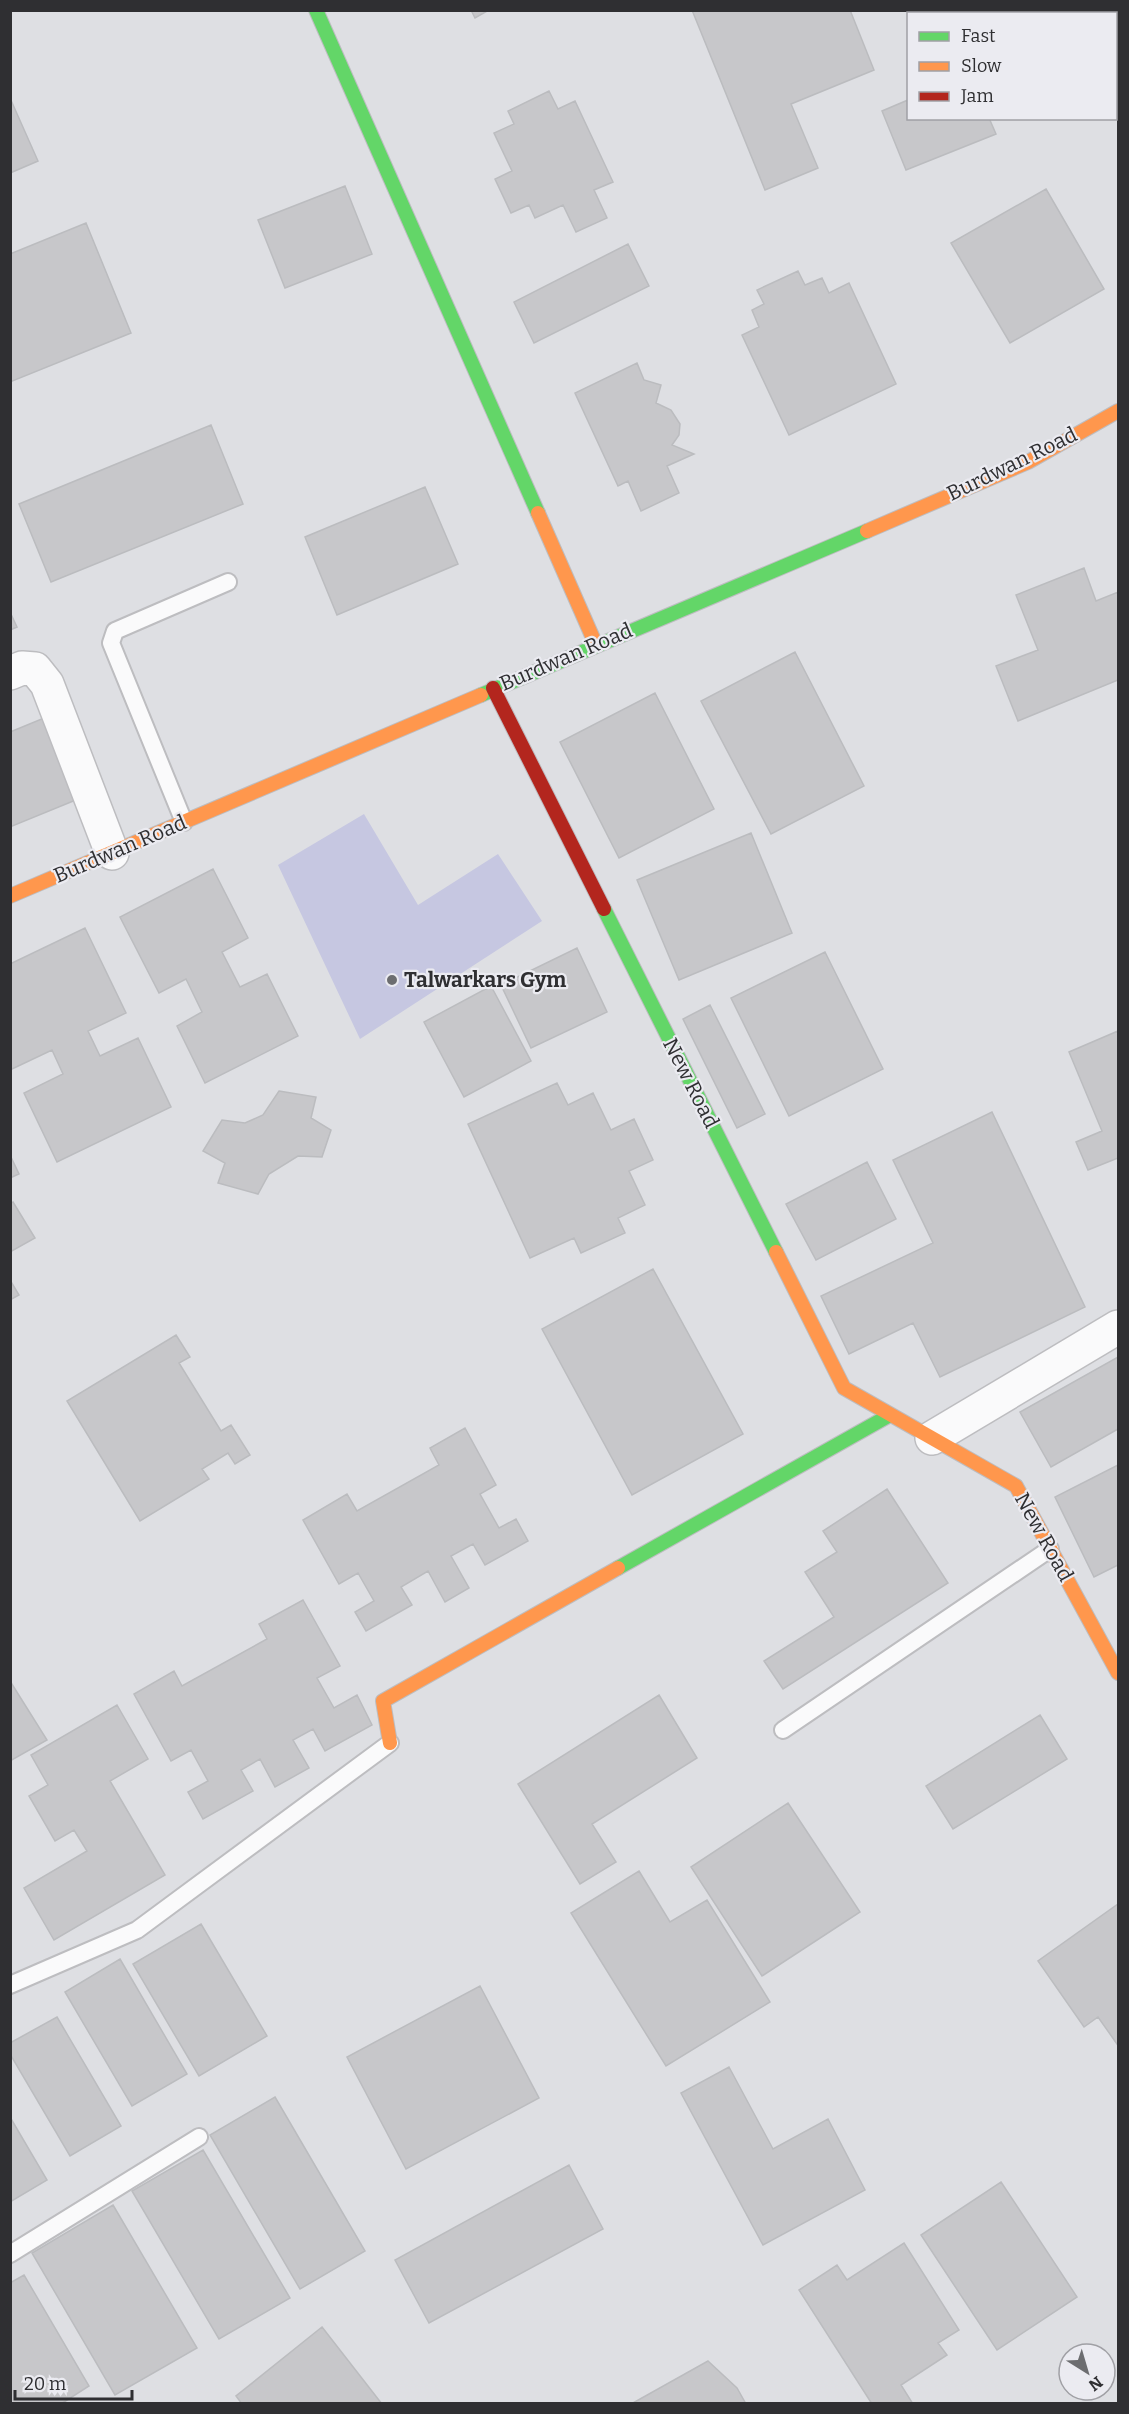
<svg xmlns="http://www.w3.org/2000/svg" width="1129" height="2414" font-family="Bitter,serif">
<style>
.green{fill:#c6c7e1}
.building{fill:#c7c7ca;stroke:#bbbcbf;stroke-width:1.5}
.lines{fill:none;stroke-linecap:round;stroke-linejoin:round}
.lane-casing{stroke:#bdbdc0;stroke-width:20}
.street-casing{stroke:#bdbdc0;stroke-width:36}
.fast-casing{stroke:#bdbdc0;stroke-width:16}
.slow-casing{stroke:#bdbdc0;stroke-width:16}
.jam-casing{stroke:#bdbdc0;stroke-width:16}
.lane{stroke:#fafafb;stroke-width:16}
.street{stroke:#fafafb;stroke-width:33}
.fast{stroke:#63d668;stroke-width:14}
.slow{stroke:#ff974d;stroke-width:14}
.jam{stroke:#b3261e;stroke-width:14}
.poi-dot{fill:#6c6d70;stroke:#ebebf1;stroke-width:2}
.labels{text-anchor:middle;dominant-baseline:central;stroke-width:4.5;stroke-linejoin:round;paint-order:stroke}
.street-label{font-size:21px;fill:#2f2f32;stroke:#ebebf1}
.poi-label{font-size:21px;font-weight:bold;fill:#2f2f32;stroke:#ebebf1;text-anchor:start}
</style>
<rect width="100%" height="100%" fill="#dedfe3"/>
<path class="green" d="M364 814 418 905 498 854 542 921 360 1039 278 865Z"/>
<path class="building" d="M471 10H489L475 18Z
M692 10H850L874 70 791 104 818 168 765 190Z
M976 10H1033L1025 14H977Z
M549 91 558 109 575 101 613 182 594 190 607 218 576 232 563 205 535 218 529 205 511 213 495 179 512 171 494 133 514 124 508 111Z
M10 98 38 161 10 173Z
M908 100V118H989L996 134 906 170 882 111Z
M345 186 372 254 285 288 258 220Z
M1046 189 1104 289 1010 343 951 243Z
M86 223 131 333 10 382V254Z
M628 244 649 286 534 343 514 302Z
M798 271 805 285 822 278 829 293 849 283 896 384 789 435 742 335 759 327 752 310 764 304 757 290Z
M637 363 644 380 661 385 656 403 671 410 680 424 679 435 672 445 694 454 667 466 679 493 641 511 628 481 618 486 575 393Z
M211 425 243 504 51 582 19 504Z
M425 487 458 564 337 615 305 537Z
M1084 568 1096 601 1118 592V680L1018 721 996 666 1038 650 1016 595Z
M10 612 17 627 10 630Z
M795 652 864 786 771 834 701 701Z
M655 693 714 809 619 858 560 742Z
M49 716 83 797 10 827V732Z
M751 833 792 933 679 980 637 880Z
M213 869 248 938 222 952 240 987 267 974 298 1036 205 1083 177 1026 202 1012 186 979 159 993 120 917Z
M85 928 126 1013 88 1031 100 1056 138 1038 171 1107 57 1162 24 1093 63 1074 52 1050 12 1069 10 1066V964Z
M577 948 607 1012 531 1048 501 985Z
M825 952 883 1069 789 1116 731 998Z
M491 986 531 1061 464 1097 424 1022Z
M710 1005 765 1114 737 1128 683 1019Z
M1118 1031V1158L1088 1170 1076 1142 1102 1131 1069 1052Z
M557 1083 568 1105 593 1093 611 1130 634 1119 653 1160 629 1171 645 1205 618 1218 625 1233 581 1253 574 1238 530 1258 468 1124Z
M279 1091 316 1097 311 1118 331 1130 322 1157 298 1156 269 1174 258 1194 218 1183 225 1163 203 1151 222 1120 245 1123 263 1115Z
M992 1112 1085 1307 940 1377 913 1323 849 1354 821 1296 933 1243 893 1160Z
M10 1155 19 1174 10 1178Z
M867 1162 896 1219 816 1260 786 1204Z
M13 1202 35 1238 10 1252V1204Z
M653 1269 743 1434 632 1495 542 1329Z
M10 1280 19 1295 10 1300Z
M176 1335 190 1357 179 1363 221 1431 231 1425 250 1455 235 1464 228 1453 202 1469 209 1479 140 1521 67 1401Z
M1118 1357V1429L1051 1467 1020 1412Z
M465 1428 496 1485 480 1494 499 1528 516 1519 528 1541 485 1565 473 1544 451 1556 469 1588 445 1602 428 1571 401 1587 412 1605 366 1631 355 1612 374 1601 358 1573 339 1584 303 1520 347 1494 357 1511 439 1465 430 1448Z
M1118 1465V1565L1094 1577 1055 1497Z
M887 1489 948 1583 783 1689 764 1661 834 1617 805 1572 837 1552 823 1531Z
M303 1600 340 1666 317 1678 334 1708 357 1695 372 1725 325 1751 313 1729 293 1740 309 1768 275 1787 260 1759 241 1770 253 1791 203 1819 188 1792 208 1781 191 1750 171 1761 134 1694 174 1671 182 1686 267 1639 259 1624Z
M10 1681 47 1740 10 1761Z
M659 1695 697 1758 592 1824 616 1862 580 1884 518 1784Z
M117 1705 148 1759 110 1781 165 1875 54 1940 24 1888 87 1851 74 1830 55 1841 29 1796 48 1785 31 1755Z
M1040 1715 1067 1759 953 1829 926 1786Z
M788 1803 860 1912 762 1976 691 1867Z
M639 1871 670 1922 707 1900 770 2002 666 2066 571 1913Z
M1118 1904V2043L1117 2044 1098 2017 1084 2027 1038 1961Z
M201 1924 267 2036 199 2076 133 1964Z
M120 1959 187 2074 132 2106 65 1992Z
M480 1986 539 2098 406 2169 347 2057Z
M57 2017 121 2126 70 2156 10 2054V2043Z
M729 2067 773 2149 828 2119 865 2190 763 2245 681 2093Z
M275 2097 365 2251 300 2289 210 2135Z
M10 2117 47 2180 10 2202Z
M203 2150 290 2298 219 2339 132 2191Z
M569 2165 603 2229 429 2323 395 2260Z
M1001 2182 1077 2297 997 2350 921 2235Z
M113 2205 197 2348 115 2395 32 2253Z
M904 2243 959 2330 938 2343 947 2355 901 2385 913 2404H872L799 2290 837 2265 847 2280Z
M24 2275 89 2386 61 2404H10V2283Z
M322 2327 382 2404H242L236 2396Z
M708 2361 737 2388 746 2404H631Z"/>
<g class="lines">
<defs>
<path id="lane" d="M184 822 111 643 115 631 228 582
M783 1730 1050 1549
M10 1985 137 1930 390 1743
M10 2254 199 2137"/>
<path id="street" d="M10 673 22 668 35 669 47 684 112 853
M932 1438 1118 1327"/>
<path id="fast" d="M316 10 538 513
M481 695 867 531
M604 909 776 1252
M618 1568 890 1415"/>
<path id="slow" d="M538 513 596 645
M867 531 1028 462 1118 411
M10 896 481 695
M776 1252 844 1388 1016 1486 1118 1673
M390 1743 383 1701 618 1568"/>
<path id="jam" d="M493 688 604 909"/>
</defs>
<use href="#lane" class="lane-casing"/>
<use href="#street" class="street-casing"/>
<use href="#fast" class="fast-casing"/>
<use href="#slow" class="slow-casing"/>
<use href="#jam" class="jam-casing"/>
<use href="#lane" class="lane"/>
<use href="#street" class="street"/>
<use href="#fast" class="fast"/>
<use href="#slow" class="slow"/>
<use href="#jam" class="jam"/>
</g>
<circle class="poi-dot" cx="392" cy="980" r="6"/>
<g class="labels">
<g class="street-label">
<text transform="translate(1012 464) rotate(-26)">Burdwan Road</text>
<text transform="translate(566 657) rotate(-23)">Burdwan Road</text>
<text transform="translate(120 849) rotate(-23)">Burdwan Road</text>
<text transform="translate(691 1083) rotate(63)">New Road</text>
<text transform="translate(1044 1537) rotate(61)">New Road</text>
</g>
<g class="poi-label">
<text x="404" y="980">Talwarkars Gym</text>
</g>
</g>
<rect width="1129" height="2414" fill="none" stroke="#2f2f32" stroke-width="24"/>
<rect x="907" y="12" width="210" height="108" fill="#ebebf1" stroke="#a0a0a5" stroke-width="1.5"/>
<rect x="919" y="32" width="30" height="9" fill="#63d668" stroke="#a0a0a5" stroke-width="1.5"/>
<text x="961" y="42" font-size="18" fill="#2f2f32">Fast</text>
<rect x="919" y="62" width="30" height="9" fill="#ff974d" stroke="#a0a0a5" stroke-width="1.5"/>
<text x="961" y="72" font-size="18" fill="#2f2f32">Slow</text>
<rect x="919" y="92" width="30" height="9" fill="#b3261e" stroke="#a0a0a5" stroke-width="1.5"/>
<text x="961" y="102" font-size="18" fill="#2f2f32">Jam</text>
<g transform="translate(1087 2372) rotate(143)"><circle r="28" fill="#ebebf1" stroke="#a0a0a5" stroke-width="1.5"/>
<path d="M0-4.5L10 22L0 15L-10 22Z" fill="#6c6d70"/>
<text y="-9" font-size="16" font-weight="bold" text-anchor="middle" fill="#2f2f32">N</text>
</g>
<path d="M15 2390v9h117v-9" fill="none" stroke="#2f2f32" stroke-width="3"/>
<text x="24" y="2390" font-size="18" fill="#2f2f32" stroke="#ebebf1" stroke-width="4.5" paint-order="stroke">20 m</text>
</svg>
